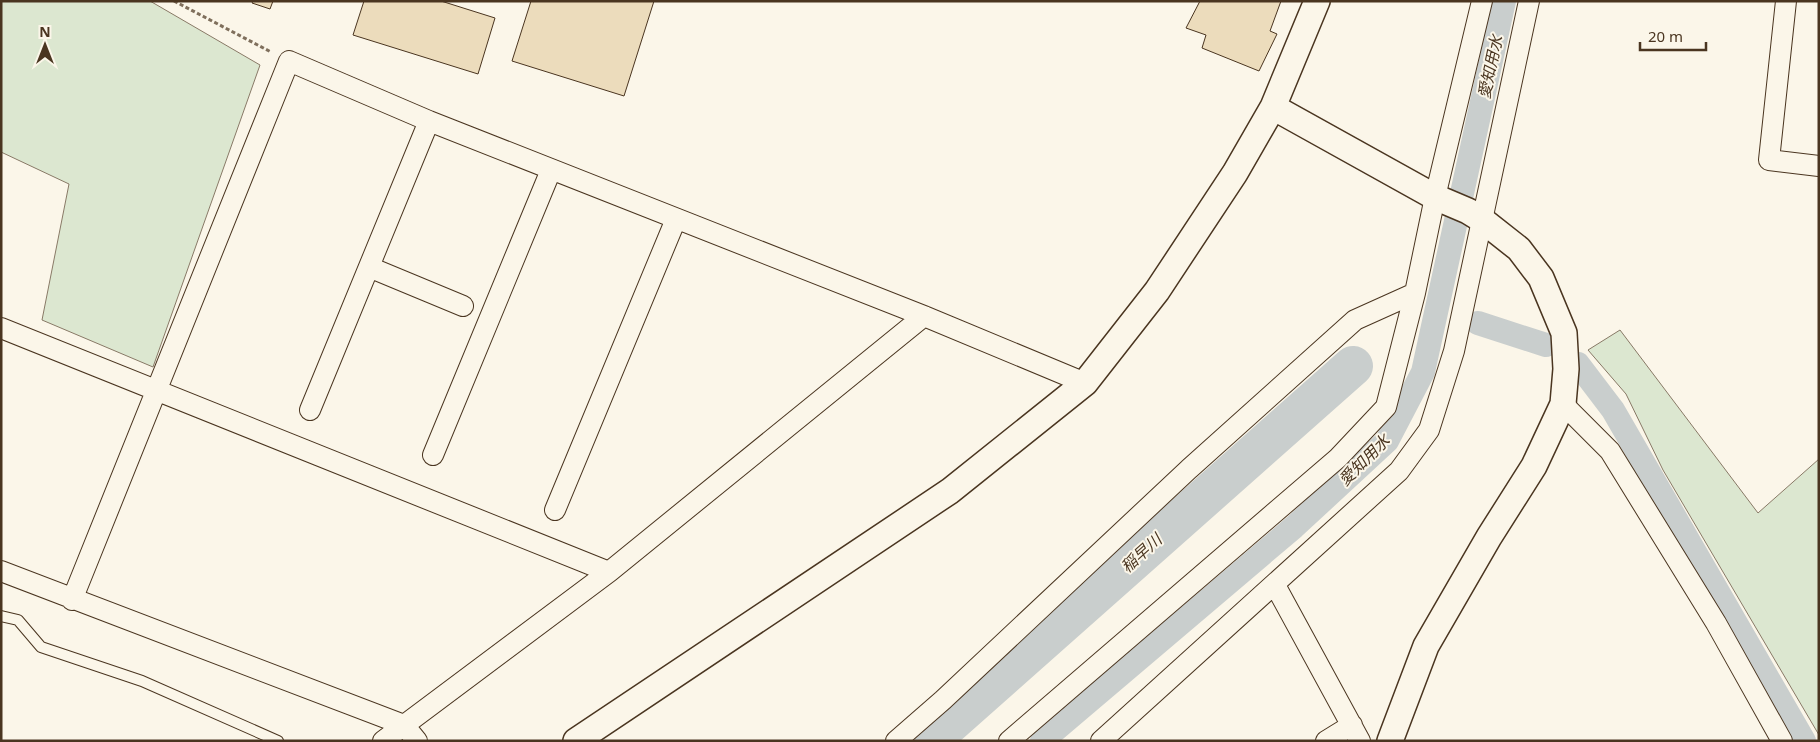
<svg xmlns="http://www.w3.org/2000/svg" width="1820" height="742" font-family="'Noto Sans','Noto Sans JP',sans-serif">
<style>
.green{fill:#dce7d0;stroke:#887966}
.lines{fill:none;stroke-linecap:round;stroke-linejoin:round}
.canal{stroke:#c9cecd;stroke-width:24}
.river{stroke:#c9cecd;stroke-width:40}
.building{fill:#ecdcbc;stroke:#4a3520}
.service-casing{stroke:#4a3520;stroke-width:12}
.minor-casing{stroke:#4a3520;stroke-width:22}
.tertiary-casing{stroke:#4a3520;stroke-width:28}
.path{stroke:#7f6f5c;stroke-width:3;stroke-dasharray:4 2.5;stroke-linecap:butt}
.service{stroke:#fbf6e9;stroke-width:10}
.minor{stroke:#fbf6e9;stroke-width:20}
.tertiary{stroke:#fbf6e9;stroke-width:25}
.labels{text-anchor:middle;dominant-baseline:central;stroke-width:4;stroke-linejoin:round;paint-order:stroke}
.water-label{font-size:16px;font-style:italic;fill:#4a3520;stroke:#fbf6e9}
</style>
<rect width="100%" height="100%" fill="#fbf6e9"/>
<path class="green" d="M1 1H150L260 65 153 367 42 320 69 184 1 152Z
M1620 330 1758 513 1819 459V735L1663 470 1626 394 1588 350Z"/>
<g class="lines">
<path class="canal" d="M1478 323 1546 345
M1578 364 1613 410 1804 741
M1042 741 1294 527 1387 441 1423 372 1504 1"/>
<path class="river" d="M930 741 1353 366"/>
</g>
<path class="building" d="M253 1H273L270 9 252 3Z
M364 1H441L495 18 478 74 353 35Z
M531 1H654L624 96 512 61Z
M1200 1H1281L1270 31 1277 34 1259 71 1202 48 1206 35 1186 28Z"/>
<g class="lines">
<defs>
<path id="service" d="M1 616 18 620 41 647 142 681 278 741"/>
<path id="minor" d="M1786 1 1769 160 1819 166
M369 267 463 306
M1 328 609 572 924 316
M1563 404 1610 451 1716 623 1782 741
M310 410 429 121
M433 455 551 170
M555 510 676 219
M1 571 404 725 417 741
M1275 585 1360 741
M72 600 289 61 429 121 924 316 1085 383
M383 741 609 572
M896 741 943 700 1189 469 1355 320 1415 293
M1009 741 1338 458 1386 407 1415 293 1435 197 1482 1
M1101 741 1399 471 1429 430 1454 351 1529 1
M1326 741 1352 725"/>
<path id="tertiary" d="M1273 107 1435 197 1468 211 1481 219 1519 249 1541 278 1564 333 1566 369 1563 404 1534 466 1489 537 1426 646 1390 741
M576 741 950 491 1085 383 1157 291 1235 173 1273 107 1317 1"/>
</defs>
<use href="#service" class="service-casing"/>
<use href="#minor" class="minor-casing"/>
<use href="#tertiary" class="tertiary-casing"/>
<path class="path" d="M174 1 271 52"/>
<use href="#service" class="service"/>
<use href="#minor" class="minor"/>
<use href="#tertiary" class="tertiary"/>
</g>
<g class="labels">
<g class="water-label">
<text transform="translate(1490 67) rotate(-78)">愛知用水</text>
<text transform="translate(1364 460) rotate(-45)">愛知用水</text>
<text transform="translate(1141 553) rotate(-42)">稲早川</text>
</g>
</g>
<rect width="1820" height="742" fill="none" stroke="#4a3520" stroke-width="5"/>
<g transform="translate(45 45)" stroke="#fbf6e9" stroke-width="4" paint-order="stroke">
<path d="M0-4L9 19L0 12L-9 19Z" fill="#4a3520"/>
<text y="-8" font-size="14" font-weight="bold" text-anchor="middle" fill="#4a3520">N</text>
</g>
<path d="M1640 42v8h66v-8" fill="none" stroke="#4a3520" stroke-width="2.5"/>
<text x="1648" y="42" font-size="15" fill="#4a3520" stroke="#fbf6e9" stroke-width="4" paint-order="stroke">20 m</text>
</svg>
